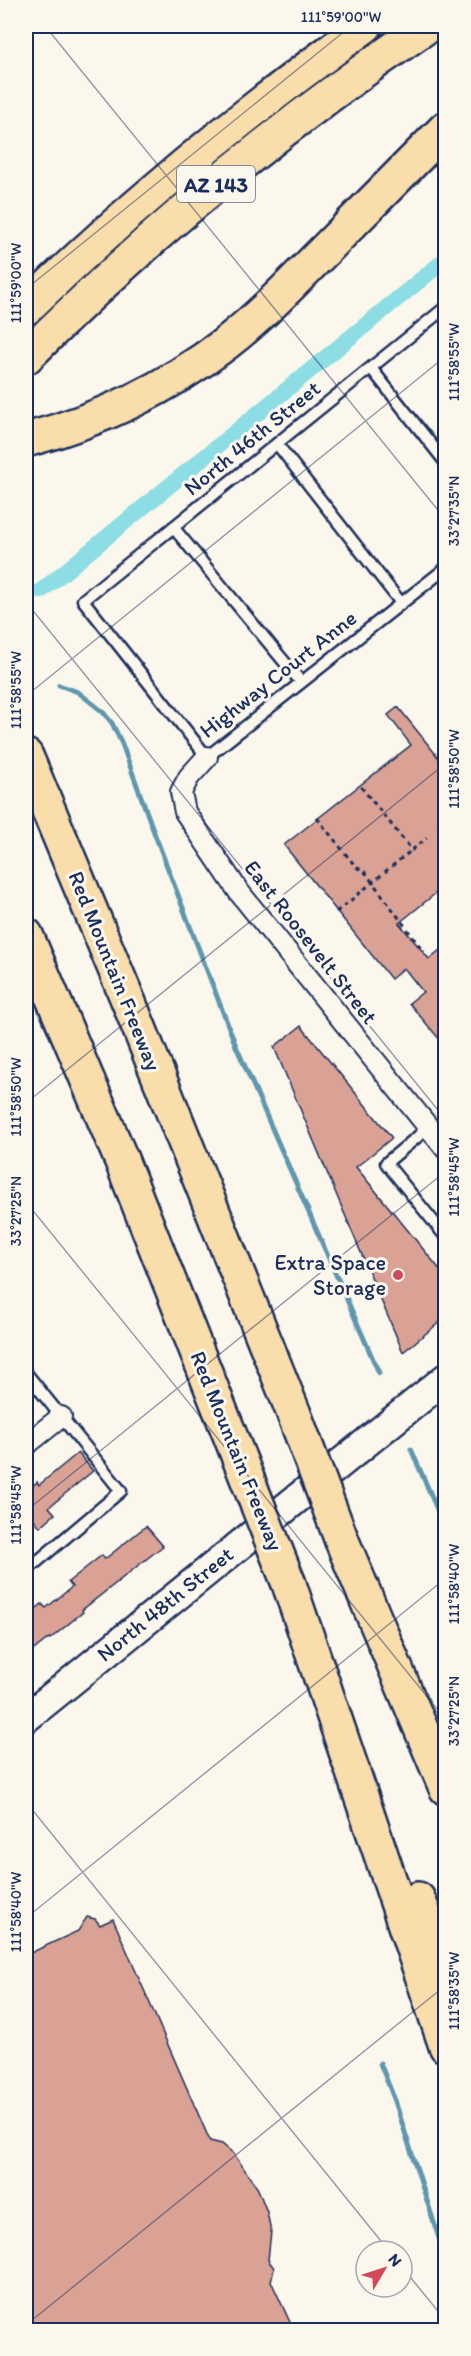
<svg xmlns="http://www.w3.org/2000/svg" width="471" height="2356" font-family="Itim,sans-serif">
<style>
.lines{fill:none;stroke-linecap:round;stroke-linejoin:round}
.stream{stroke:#5f97ae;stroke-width:5}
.canal{stroke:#8cdde4;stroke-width:16}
.building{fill:#daa294;stroke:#1b2f5e;stroke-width:1.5}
.lane-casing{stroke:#1b2f5e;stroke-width:15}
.street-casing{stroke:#1b2f5e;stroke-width:24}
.secondary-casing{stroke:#1b2f5e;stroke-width:33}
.highway-casing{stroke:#1b2f5e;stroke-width:38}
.path{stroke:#1b2f5e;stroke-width:3;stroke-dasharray:4.5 4.5;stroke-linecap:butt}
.lane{stroke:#fbf7ec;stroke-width:10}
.street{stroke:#fbf7ec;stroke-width:20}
.secondary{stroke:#fbf7ec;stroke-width:28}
.highway{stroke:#f9ddab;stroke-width:33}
.highway-bridge-casing{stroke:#1b2f5e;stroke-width:38;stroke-linecap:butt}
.highway-bridge{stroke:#f9ddab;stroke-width:33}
.ticks{fill:none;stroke:#1b2f5e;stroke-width:1.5;stroke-opacity:0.45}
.poi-dot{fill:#d1495b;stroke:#fbf7ec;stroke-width:2}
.labels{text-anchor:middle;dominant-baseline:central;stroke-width:6;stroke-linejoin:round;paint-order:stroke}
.shield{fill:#fbf7ec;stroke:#5e6b89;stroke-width:1.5}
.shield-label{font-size:21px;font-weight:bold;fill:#1b2f5e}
.street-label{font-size:22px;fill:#1b2f5e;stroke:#fbf7ec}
.poi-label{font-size:22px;fill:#1b2f5e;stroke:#fbf7ec;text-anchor:end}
.neatline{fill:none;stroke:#1b2f5e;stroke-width:2}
.ticks-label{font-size:15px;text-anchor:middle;fill:#1b2f5e}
</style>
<rect width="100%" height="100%" fill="#fbf7ec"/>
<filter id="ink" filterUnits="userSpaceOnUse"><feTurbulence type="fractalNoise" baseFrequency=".0167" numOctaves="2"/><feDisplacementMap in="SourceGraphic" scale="12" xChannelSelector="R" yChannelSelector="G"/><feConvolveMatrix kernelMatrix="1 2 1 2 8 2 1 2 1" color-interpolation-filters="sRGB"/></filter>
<g filter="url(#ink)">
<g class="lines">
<path class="stream" d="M59 685 78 692 102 711 112 723 122 744 155 835 236 1046 379 1373
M411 1449 446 1530
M380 2063 395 2101 446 2260"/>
<path class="canal" d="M41 591 446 259"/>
</g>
<path class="building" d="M398 707 446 767V821L438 827 446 837V885L399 923 429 959 446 945V1047L409 1003 423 992 404 968 391 979 284 845 411 745 388 715Z
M301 1026 392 1138 356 1167 446 1277V1317L403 1352 274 1047Z
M78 1453 93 1471 49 1507 55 1514 40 1527 26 1509V1492L37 1482 39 1485Z
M146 1526 163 1546 82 1610 83 1612 50 1639 49 1638 26 1656V1628L35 1620 29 1614 42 1604 46 1608 72 1587 68 1582 102 1555 105 1559Z
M87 1917 95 1919 100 1925 113 1919 210 2141 222 2144 234 2154 258 2189 267 2212 271 2231 268 2260 274 2268 271 2281 294 2331H26V1955L78 1931Z"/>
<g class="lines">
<defs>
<path id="lane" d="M446 307 83 600 207 757 446 568
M371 368 446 463
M277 444 401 603
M173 527 301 682
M428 1128 386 1163 446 1237
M26 1373 121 1491 26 1571"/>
<path id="street" d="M207 757 189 777 181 792 185 812 239 892 446 1149
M26 1445 61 1417"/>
<path id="secondary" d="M26 1718 446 1378"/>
<path id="highway" d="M26 308C131 205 246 112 365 26
M26 357C149 234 283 124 427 26
M26 440C97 421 166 389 225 344 261 316 292 283 324 251 365 210 405 169 446 128
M26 756 130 1005 294 1414
M26 935 121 1159 239 1458
M342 1541 446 1788
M289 1584 446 2046
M418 1899 446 1968"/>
</defs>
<use href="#lane" class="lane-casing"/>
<use href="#street" class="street-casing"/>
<use href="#secondary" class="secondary-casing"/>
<use href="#highway" class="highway-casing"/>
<path class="path" d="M361 787 412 850 427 838
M317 818 356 867 365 872 424 952
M336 912C362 892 386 870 412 850
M442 973 446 977"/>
<use href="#lane" class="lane"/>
<use href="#street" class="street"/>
<use href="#secondary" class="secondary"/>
<use href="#highway" class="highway"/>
<defs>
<path id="highway-bridge" d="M294 1414 342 1541
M239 1458 289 1584"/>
</defs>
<use href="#highway-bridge" class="highway-bridge-casing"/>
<use href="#highway-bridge" class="highway-bridge"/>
</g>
</g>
<path class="ticks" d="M45 26 446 520M26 289 351 26M26 602 446 1120M26 696 446 356M26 1103 446 763M26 1202 446 1720M26 1511 446 1171M26 1802 389 2251M26 1918 446 1578M402 2267 446 2321M26 2325 446 1985"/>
<circle class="poi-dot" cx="398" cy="1275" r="6"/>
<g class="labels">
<rect class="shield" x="177" y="166" width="78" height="36" rx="4.5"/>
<g class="shield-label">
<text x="216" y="184">AZ 143</text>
</g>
<g class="street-label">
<text transform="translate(252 438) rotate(-39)">North 46th Street</text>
<text transform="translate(278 674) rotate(-38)">Highway Court Anne</text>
<text transform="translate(311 942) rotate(52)">East Roosevelt Street</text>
<text transform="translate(115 971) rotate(68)">Red Mountain Freeway</text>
<text transform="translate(237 1451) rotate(68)">Red Mountain Freeway</text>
<text transform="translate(165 1604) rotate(-39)">North 48th Street</text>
</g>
<g class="poi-label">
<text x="386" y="1262">Extra Space<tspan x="386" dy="25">Storage</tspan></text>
</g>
</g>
<rect width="471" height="2356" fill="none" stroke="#fbf7ec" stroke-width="66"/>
<g transform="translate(384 2269) rotate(51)"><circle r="28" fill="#fbf7ec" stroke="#a1a7b3" stroke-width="1.5"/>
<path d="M0-4.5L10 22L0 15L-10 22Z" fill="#d1495b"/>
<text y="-9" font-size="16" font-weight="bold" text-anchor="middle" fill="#1b2f5e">N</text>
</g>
<rect x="33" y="33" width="405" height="2290" class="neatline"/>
<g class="ticks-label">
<text x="341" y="22">111°59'00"W</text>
<text transform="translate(16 283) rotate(-90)" y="5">111°59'00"W</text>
<text transform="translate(454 362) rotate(-90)" y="5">111°58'55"W</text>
<text transform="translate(454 511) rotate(-90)" y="5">33°27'35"N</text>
<text transform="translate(16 690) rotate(-90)" y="5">111°58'55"W</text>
<text transform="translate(454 769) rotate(-90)" y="5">111°58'50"W</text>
<text transform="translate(16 1097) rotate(-90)" y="5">111°58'50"W</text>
<text transform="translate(454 1177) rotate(-90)" y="5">111°58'45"W</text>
<text transform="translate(16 1211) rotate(-90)" y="5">33°27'25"N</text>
<text transform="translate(16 1505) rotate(-90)" y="5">111°58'45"W</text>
<text transform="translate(454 1584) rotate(-90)" y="5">111°58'40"W</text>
<text transform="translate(454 1711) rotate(-90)" y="5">33°27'25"N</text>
<text transform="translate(16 1912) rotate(-90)" y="5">111°58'40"W</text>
<text transform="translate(454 1991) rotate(-90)" y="5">111°58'35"W</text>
</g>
</svg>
